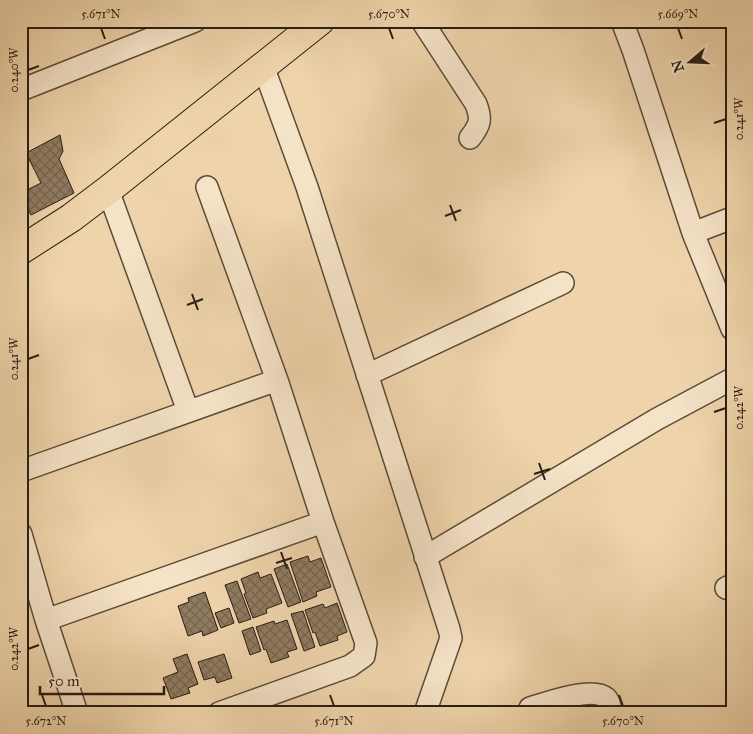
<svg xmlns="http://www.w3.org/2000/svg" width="753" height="734" font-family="'IM FELL Great Primer',serif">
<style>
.building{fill:url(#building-cross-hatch);stroke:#2a1d13}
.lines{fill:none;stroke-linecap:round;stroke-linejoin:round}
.minor-casing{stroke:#5b4b39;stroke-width:24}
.major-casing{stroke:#2a1d13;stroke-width:30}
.minor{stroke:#f5e3c8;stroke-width:21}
.major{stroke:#efd4ab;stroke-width:28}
.ticks{fill:none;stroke:#2a1d13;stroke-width:2}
.neatline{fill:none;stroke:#2a1d13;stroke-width:2}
.ticks-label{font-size:12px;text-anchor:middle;fill:#2a1d13}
</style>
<defs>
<pattern id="building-cross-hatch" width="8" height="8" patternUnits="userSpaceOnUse" patternTransform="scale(1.25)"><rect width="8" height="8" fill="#907c62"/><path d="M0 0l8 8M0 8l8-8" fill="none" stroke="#766550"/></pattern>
</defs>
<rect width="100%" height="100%" fill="#efd4ab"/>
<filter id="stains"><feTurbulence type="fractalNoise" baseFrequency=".004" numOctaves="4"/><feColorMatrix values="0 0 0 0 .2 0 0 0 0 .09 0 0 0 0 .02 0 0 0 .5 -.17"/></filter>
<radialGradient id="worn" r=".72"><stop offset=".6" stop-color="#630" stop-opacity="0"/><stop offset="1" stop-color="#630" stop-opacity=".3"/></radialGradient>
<path class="building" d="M60 135 63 151 59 159 74 193 31 215 21 196V193L41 183 26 153Z
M308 556 310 562 321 558 331 587 316 592 317 596 303 602 290 562Z
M287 564 301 602 288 607 274 569Z
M258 572 260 578 271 574 282 603 266 609 267 613 253 618 244 594 246 593 241 579Z
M237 581 251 619 239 623 225 585Z
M205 592 218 630 203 636 202 631 188 636 178 606 189 602 188 598Z
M337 603 347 632 337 636 338 640 320 646 315 632 313 633 305 610 323 604 325 608Z
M229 608 234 623 221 628 215 613Z
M303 611 315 647 304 651 291 614Z
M287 620 297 649 287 652 289 657 271 663 266 649 264 650 256 627 274 621 275 624Z
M253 627 261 651 250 655 242 631Z
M187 654 198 684 188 688 190 693 171 699 163 678 178 672 173 659Z
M224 654 232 678 217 683 215 677 204 680 198 662Z"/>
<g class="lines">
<defs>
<path id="minor" d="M422 21 476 104C482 120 480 125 470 138
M622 21 633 50 693 233 732 329
M263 66 307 187 449 629 451 638 425 713
M21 90 195 21
M207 187 277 380 323 522 366 643 364 656 350 666 219 713
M108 190 188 411
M693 233 732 218
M367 375 563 283
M21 471 277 380
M21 534 46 620 77 713
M425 557 657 419 732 379
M726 588 732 585
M46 620 323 522
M530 708C546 703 593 686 606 698 610 702 610 708 612 713"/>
<path id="major" d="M21 250 71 218 108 190 320 21"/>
</defs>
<use href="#minor" class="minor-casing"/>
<use href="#major" class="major-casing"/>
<use href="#minor" class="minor"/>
<use href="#major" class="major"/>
</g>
<path class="ticks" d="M101 28 105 39M389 28 393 39M678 28 682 39M28 70 39 66M714 123 726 119M450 205 456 221M445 216 461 210M192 294 198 310M187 305 203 299M28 359 39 355M714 412 726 408M539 463 545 480M534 474 550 469M281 552 287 569M276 563 292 558M28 649 39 645M42 695 46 706M330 695 334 706M619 695 623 706"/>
<rect width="753" height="734" fill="none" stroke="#efd4ab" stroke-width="55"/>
<g transform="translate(690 62) rotate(251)" stroke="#f5e3c8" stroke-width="4" paint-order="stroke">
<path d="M0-4L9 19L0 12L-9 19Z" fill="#2a1d13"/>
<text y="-8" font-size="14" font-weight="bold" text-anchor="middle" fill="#2a1d13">N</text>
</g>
<path d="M40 686v8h124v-8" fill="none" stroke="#2a1d13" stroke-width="2.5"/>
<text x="48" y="686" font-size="15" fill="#2a1d13" stroke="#f5e3c8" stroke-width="4" paint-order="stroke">50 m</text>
<rect x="28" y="28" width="698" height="678" class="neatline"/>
<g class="ticks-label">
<text x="101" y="18">5.671°N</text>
<text x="389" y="18">5.670°N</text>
<text x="678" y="18">5.669°N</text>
<text transform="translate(14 70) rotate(-90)" y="4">0.240°W</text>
<text transform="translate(739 119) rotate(-90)" y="4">0.241°W</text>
<text transform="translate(14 359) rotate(-90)" y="4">0.241°W</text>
<text transform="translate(739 408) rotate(-90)" y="4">0.242°W</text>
<text transform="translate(14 649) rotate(-90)" y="4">0.242°W</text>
<text x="46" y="725">5.672°N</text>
<text x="334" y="725">5.671°N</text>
<text x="623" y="725">5.670°N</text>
</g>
<rect width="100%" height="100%" filter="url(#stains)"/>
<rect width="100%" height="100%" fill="url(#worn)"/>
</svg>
